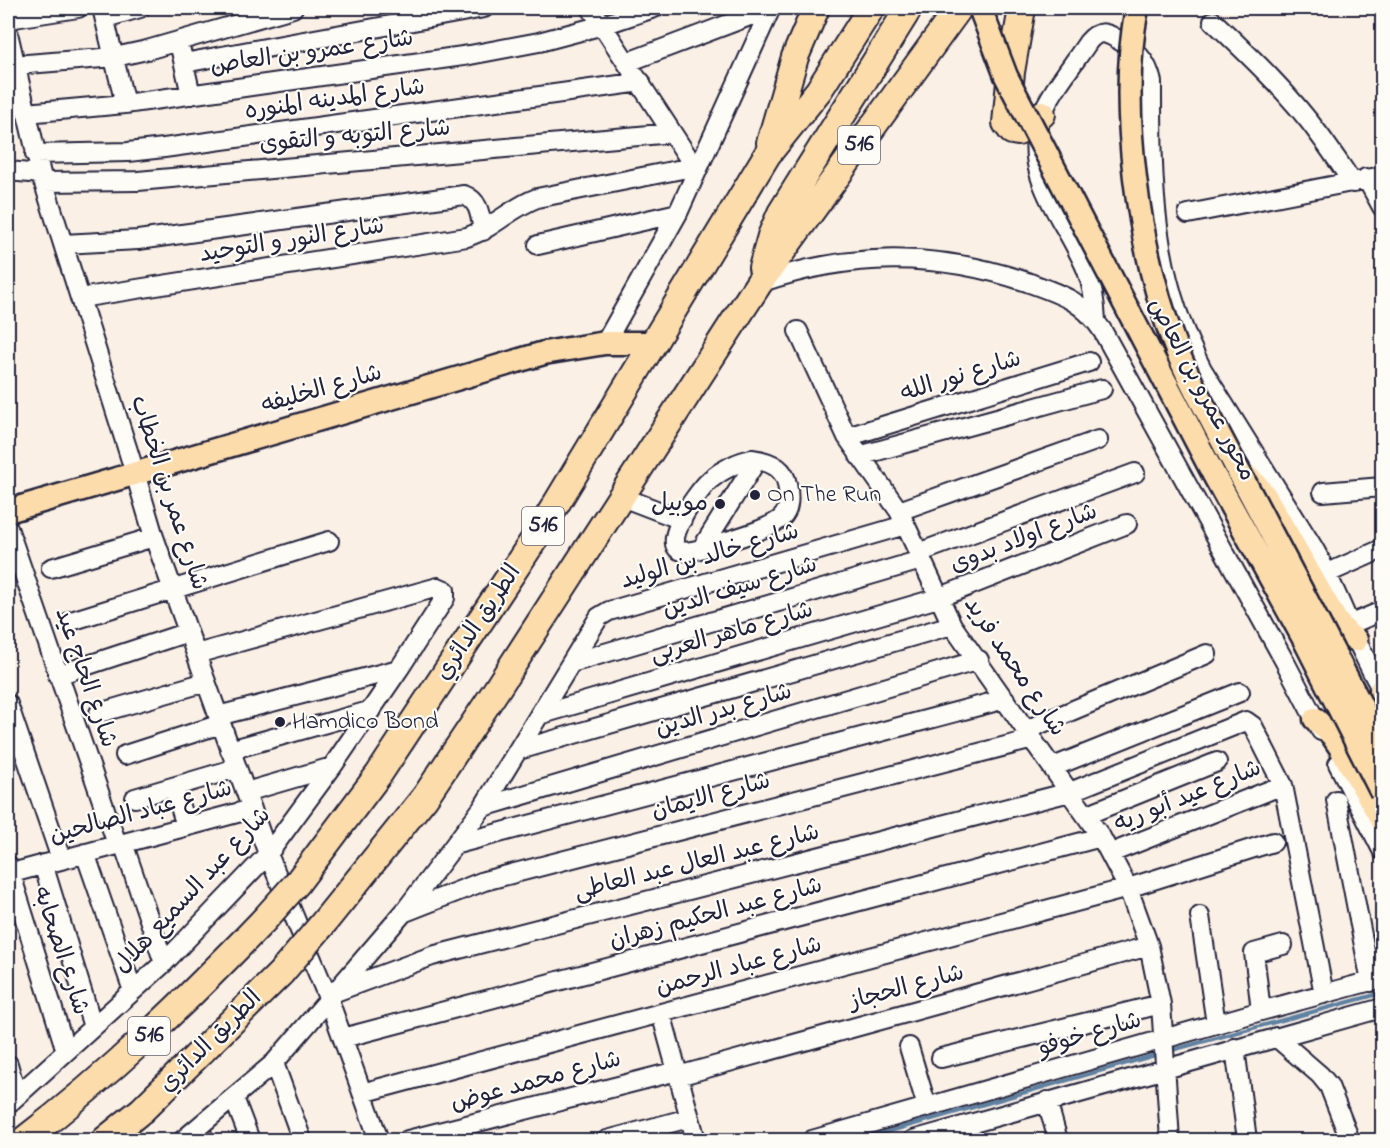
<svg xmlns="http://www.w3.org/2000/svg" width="1390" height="1148" font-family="'Indie Flower','Playpen Sans Arabic',sans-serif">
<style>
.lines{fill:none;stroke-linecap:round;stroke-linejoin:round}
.stream{stroke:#5e81a1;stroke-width:4}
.building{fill:#f2c1a2;stroke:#22223b;stroke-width:1.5}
.minor-casing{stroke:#22223b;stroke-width:22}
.major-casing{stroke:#22223b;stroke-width:27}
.highway-casing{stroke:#22223b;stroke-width:30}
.minor{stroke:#fdfcf7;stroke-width:18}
.major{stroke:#fddcac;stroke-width:22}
.highway{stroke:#fddcac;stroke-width:26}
.major-bridge-casing{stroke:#22223b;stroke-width:27;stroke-linecap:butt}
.highway-bridge-casing{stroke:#22223b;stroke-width:30;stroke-linecap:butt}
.major-bridge{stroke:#fddcac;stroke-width:22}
.highway-bridge{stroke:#fddcac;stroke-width:26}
.poi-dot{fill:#22223b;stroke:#fdfcf7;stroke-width:2}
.labels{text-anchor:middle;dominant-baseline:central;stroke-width:4.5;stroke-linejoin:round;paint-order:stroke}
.shield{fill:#fdfcf7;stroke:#646373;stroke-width:1.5}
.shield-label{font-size:22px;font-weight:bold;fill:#22223b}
.street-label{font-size:24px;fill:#22223b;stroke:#fdfcf7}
.poi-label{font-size:24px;fill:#22223b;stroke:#fdfcf7;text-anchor:start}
</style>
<rect width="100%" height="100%" fill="#fbf0e6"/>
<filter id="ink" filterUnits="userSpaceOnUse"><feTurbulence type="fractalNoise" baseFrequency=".0167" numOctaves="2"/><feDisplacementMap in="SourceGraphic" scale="12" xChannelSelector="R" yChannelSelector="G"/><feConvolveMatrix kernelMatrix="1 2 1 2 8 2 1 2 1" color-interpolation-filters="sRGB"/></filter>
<g filter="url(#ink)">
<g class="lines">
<path class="stream" d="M1169 1051 1382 993
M859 1140 1159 1054"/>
</g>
<path class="building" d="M210 1126 215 1140H189Z"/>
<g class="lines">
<defs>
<path id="minor" d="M102 8 125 104
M591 8 697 171
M105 18 140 8
M8 19 78 8
M1213 21C1251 57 1290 94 1321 137 1332 152 1342 167 1353 183
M8 33 41 174 135 473 154 537 268 854 329 1000 379 1140
M181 51 191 95
M628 62 771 8
M184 63 484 8
M15 65 115 57 147 50 293 8
M26 113 125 104 470 55 539 42 603 25 654 8
M35 154 128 152 164 148 641 82
M8 171 41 174
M1366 178 1382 207
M43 182 138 181 672 133
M1188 214 1382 176
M63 244 138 240 464 195C480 201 480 216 483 231
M538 245 678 213
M759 283C850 252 935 251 1027 282 1060 294 1082 300 1102 330L1285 662 1321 731
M80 298 467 237C494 228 510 208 537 198L692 167
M1096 320C1095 303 1093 287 1087 271 1067 220 1019 175 1041 117 1050 92 1073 65 1088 42 1098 30 1105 32 1117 39 1136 50 1147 60 1152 82 1152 187 1152 273 1202 369L1313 547C1339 593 1355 644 1382 690
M798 331 847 437 899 511 952 625 1101 837 1128 888 1149 946 1161 1004 1170 1140
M605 343 678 213 771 8
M847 437 1089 362
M859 456 1102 389
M752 459C768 461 784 467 787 484 789 494 790 507 784 515 774 530 719 543 700 549 644 566 696 492 711 479 722 470 739 461 752 459Z
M1323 492 1382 487
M622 497 682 520
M899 511 1098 440
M8 528 117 844
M702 548 757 460
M918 553 1135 473
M51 568 154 537
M1328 573 1382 549
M71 621 329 541
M1351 624 1382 611
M571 663 921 560
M58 675 188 632
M8 704 61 859
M99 713 206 682
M539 715 938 598 1127 524
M218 716 399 669
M1026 730 1207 654
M230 750 369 711
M519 750 952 625
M125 755 221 724
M1338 764 1382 850
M1053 767 1240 692
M174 787 186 826
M246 792 332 767
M135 798 237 768
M1336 800 1371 982
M483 807 979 660
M1086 815 1217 762
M123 843 164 963
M457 844 1005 699
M85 853 133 991
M1111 853 1283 785
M43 864 93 1027
M8 865 66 1051
M8 874 252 809
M405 912 484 881 1033 739
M1200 916 1216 1024
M338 991 432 956 1070 792 1246 721 1253 726 1283 785 1324 994
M1261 1011 1254 953 1283 945
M661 1013 696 1140
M1276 1037 1320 1075 1329 1086 1350 1140
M343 1038 1101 837
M909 1047 927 1107
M1235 1048 1247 1140
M941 1058 1161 1004
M274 1063 302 1140
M8 1064 17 1096
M678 1076 1149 946
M362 1093 1128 888 1273 842
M234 1098 250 1140
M1047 1101 1058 1140
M8 1104 164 963 268 854 332 767 399 669 445 598V590L438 587 196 654
M183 1140 274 1063 404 912 483 807 599 617 609 611 905 525
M408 1140 677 1071
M607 1140 689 1118
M812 1140 1261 1011 1382 978
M913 1140 1382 1008"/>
<path id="major" d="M1241 471 1256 484 1266 497 1337 622 1348 634 1356 640
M8 511 544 353 605 343H655
M1381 689 1382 701
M1315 719 1332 735 1340 747 1382 820"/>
<path id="highway" d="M1022 8 1011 72 1006 123 1012 131 1018 132 1042 114
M770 143 795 57 816 8
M762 268 771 236 781 213 909 8
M297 883 379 774 541 529 767 155 819 90 871 8
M321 926 425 797 495 692 759 283 959 8
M24 1140C111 1074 188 999 264 920
M105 1140 142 1110 281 973"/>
</defs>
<use href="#minor" class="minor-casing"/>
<use href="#major" class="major-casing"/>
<use href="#highway" class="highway-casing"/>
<use href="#minor" class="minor"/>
<use href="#major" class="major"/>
<use href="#highway" class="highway"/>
<defs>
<path id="major-bridge" d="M980 8 1006 76 1214 475 1304 639 1382 793
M1137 8C1118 106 1138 249 1174 343 1184 370 1198 395 1212 421 1230 456 1249 490 1267 525 1306 599 1345 673 1382 747"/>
<path id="highway-bridge" d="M264 920 297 883
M281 973 321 926"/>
</defs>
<use href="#major-bridge" class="major-bridge-casing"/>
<use href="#highway-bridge" class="highway-bridge-casing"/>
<use href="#major-bridge" class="major-bridge"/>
<use href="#highway-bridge" class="highway-bridge"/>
</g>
</g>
<g class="poi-dot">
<circle cx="755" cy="495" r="6"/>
<circle cx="720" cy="504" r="6"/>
<circle cx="280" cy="722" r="6"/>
</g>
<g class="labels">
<g class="shield">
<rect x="838" y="126" width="42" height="38" rx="4.5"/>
<rect x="522" y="507" width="42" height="38" rx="4.5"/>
<rect x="128" y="1017" width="42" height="38" rx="4.5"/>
</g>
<g class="shield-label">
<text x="859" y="145">516</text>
<text x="543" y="526">516</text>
<text x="149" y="1036">516</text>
</g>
<g class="street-label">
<text transform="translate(312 53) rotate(-8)">شارع عمرو بن العاص</text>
<text transform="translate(335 100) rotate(-8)">شارع المدينه المنوره</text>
<text transform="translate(355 137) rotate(-5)">شارع التوبه و التقوى</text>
<text transform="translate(292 241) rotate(-9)">شارع النور و التوحيد</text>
<text transform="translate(961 377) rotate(-17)">شارع نور الله</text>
<text transform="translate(322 390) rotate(-16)">شارع الخليفه</text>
<text transform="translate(1201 390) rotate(62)">محور عمرو بن العاص</text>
<text transform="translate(168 493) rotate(72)">شارع عمر بن الخطاب</text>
<text transform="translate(1024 539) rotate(-21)">شارع اولاد بدوى</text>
<text transform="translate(710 557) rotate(-16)">شارع خالد بن الوليد</text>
<text transform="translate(740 588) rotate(-17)">شارع سيف الدين</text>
<text transform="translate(479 623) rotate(-56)">الطريق الدائري</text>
<text transform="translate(732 633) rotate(-16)">شارع ماهر العربى</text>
<text transform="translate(1014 667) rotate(56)">شارع محمد فريد</text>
<text transform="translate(85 678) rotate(71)">شارع الحاج عيد</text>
<text transform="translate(724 711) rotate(-16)">شارع بدر الدين</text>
<text transform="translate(711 797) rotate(-15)">شارع الايمان</text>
<text transform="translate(1188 797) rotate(-22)">شارع عيد أبو ريه</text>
<text transform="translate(141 813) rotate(-15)">شارع عباد الصالحين</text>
<text transform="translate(697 863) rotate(-14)">شارع عبد العال عبد العاطى</text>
<text transform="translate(193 891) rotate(-47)">شارع عبد السميع هلال</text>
<text transform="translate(716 914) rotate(-15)">شارع عبد الحكيم زهران</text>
<text transform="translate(60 951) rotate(72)">شارع الصحابه</text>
<text transform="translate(739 967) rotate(-15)">شارع عباد الرحمن</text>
<text transform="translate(907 988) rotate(-15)">شارع الحجاز</text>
<text transform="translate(1090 1035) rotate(-16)">شارع خوفو</text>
<text transform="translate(211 1042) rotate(-45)">الطريق الدائري</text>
<text transform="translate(536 1082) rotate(-15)">شارع محمد عوض</text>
</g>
<g class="poi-label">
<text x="767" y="495">On The Run</text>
<text x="708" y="504" text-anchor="end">موبيل</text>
<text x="292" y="722">Hamdico Bond</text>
</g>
</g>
<rect width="1390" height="1148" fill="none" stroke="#fdfcf7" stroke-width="30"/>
<rect x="15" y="15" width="1360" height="1118" fill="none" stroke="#22223b" stroke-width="2" filter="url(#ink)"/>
</svg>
